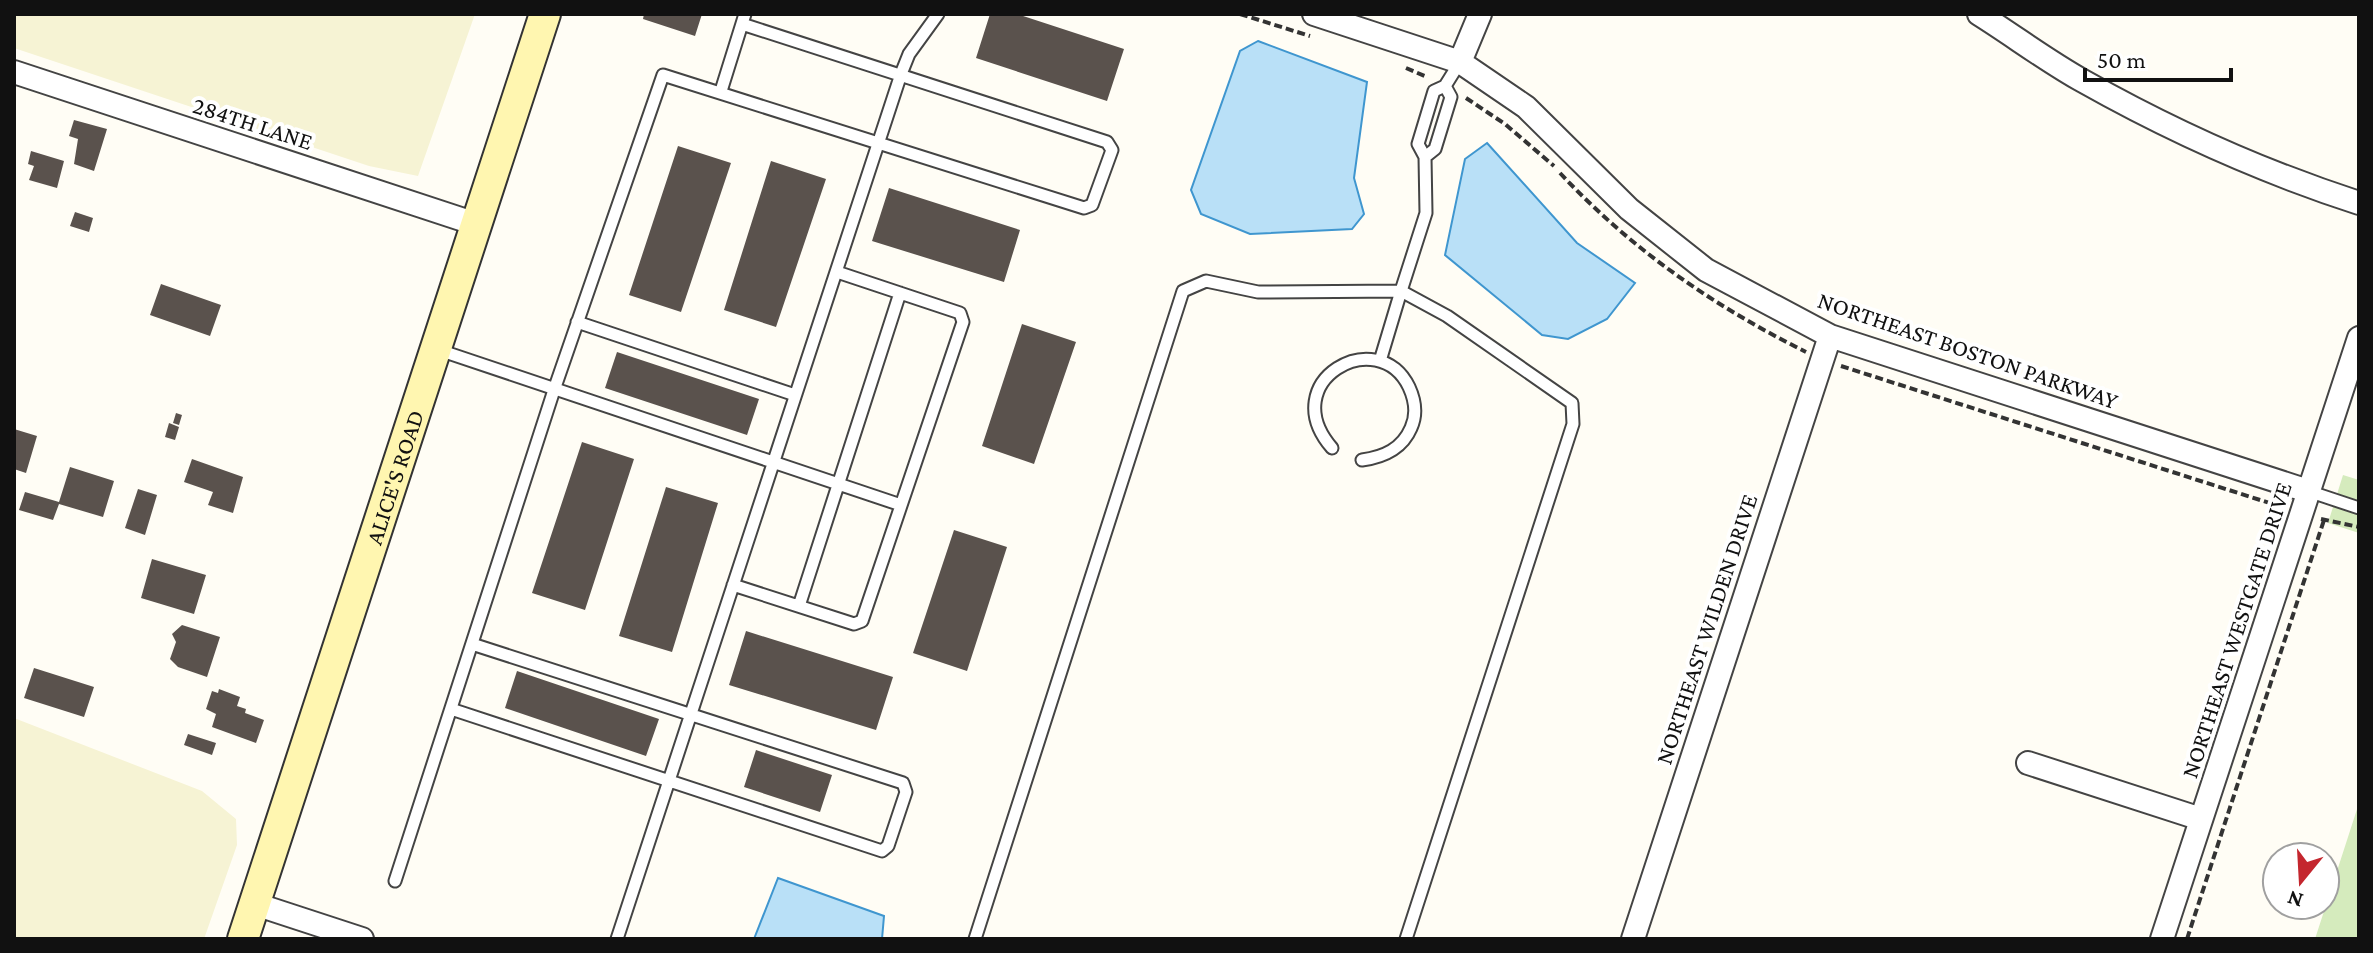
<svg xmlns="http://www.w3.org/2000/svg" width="2373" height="953" font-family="'Crimson Pro',serif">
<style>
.farmland{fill:#f6f3d4}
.green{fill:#d5ebbd}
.water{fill:#b9e0f7;stroke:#3f96cf;stroke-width:2}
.building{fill:#5a524d}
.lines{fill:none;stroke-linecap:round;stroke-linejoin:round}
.lane-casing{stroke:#444;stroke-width:15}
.street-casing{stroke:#444;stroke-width:26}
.secondary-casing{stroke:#333;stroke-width:34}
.path{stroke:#333;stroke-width:4;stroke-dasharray:8 4;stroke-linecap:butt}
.lane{stroke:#fff;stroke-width:11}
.street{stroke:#fff;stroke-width:22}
.secondary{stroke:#fff6b0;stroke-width:30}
.labels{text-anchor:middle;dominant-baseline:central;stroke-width:8;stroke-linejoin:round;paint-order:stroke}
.street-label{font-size:24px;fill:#111;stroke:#fff}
</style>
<rect width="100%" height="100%" fill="#fffdf5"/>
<path class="farmland" d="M14 14H475L418 176 369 166 14 48Z
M14 718 202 791 236 819 237 845 204 939H14Z"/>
<path class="green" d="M2343 475 2359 480V533L2328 523Z
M2359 803V939H2315Z"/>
<path class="water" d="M1258 41 1367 82 1354 178 1364 214 1352 229 1250 234 1201 214 1191 190 1240 51Z
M1487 143 1577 243 1635 283 1607 319 1568 339 1542 335 1445 255 1465 159Z
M778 878 884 916 882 939H754Z"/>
<path class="building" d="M644 14H702L695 36 643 19Z
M990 14H1017L1124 49 1107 101 976 58Z
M74 120 107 129 94 171 74 164 78 139 69 136Z
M678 146 731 163 681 312 629 295Z
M31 151 64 161 57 188 29 180 34 166 28 164Z
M771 161 826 179 776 327 724 310Z
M889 188 1020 230 1004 282 872 241Z
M75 212 93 218 89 232 70 226Z
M161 284 221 305 210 336 150 315Z
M1022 324 1076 342 1034 464 982 446Z
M617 352 759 399 747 435 605 388Z
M176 413 182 415 179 425 173 423Z
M169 423 179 427 175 440 165 437Z
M14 429 37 436 26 473 14 469Z
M582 442 634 459 585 610 532 593Z
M192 459 243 477 233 513 208 505 213 492 184 482Z
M70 467 114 481 103 517 59 504 53 520 19 510 25 492 59 502Z
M666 487 718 503 672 652 619 636Z
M138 489 157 495 145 535 125 528Z
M954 530 1007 547 967 671 913 653Z
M152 559 206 575 194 614 141 598Z
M182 625 220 637 207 677 178 667 170 659 176 642 172 634Z
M746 631 893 677 876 730 729 685Z
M34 668 94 687 84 717 24 698Z
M517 671 659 719 646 756 505 708Z
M219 689 240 697 237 706 246 709 245 713 264 720 256 743 212 727 216 714 206 709 212 691 218 693Z
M188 734 216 743 212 755 184 745Z
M756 750 832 775 820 812 744 787Z"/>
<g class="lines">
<defs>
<path id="lane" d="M1445 86 1451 97 1435 149 1425 157 1418 144 1434 91Z
M1445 86 1460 62
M721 91 745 14
M577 322 795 395
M439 350 901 505
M1332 448C1274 381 1378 323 1409 387 1415 400 1417 415 1411 428 1402 449 1384 457 1362 460
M2308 491 2359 508
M733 585 854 624 862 621 963 322 960 313 837 272
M799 606 900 293
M451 709 882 851 888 846 906 792 903 783 472 644
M395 881 554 390 663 75 1084 208 1092 205 1112 150 1107 142 742 24
M617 939 901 74 909 54 938 14
M975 939 1183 291 1206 281 1258 292 1401 291 1380 361
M1406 939 1573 424 1572 403 1447 316 1401 291 1426 213 1425 157"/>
<path id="street" d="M1314 14 1460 62 1526 107 1629 209 1706 270 1830 336 2308 491
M1979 14C2014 36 2047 61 2083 81 2170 130 2263 172 2359 203
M1460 62 1480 14
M14 72 476 224
M2028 763 2201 819
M255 904 362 939
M1633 939 1830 336
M2162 939 2359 338"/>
<g id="secondary">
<path id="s1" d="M243 939 545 14"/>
</g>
</defs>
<use href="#lane" class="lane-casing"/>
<use href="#street" class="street-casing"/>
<use href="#secondary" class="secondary-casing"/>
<path class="path" d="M1240 14 1310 36
M1406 68 1427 77
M1466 98 1505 124 1554 166
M1560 173C1632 250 1712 305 1806 352
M1841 366 2282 507
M2321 519 2359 527
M2187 939 2324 520"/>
<use href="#lane" class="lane"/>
<use href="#street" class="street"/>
<use href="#secondary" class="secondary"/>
</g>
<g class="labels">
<g class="street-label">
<text transform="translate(253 123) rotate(18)">284TH LANE</text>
<text transform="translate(1968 350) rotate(19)">NORTHEAST BOSTON PARKWAY</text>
<text stroke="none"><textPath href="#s1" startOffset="486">ALICE'S ROAD</textPath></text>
<text transform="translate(1706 629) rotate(-72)">NORTHEAST WILDEN DRIVE</text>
<text transform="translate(2236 630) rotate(-72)">NORTHEAST WESTGATE DRIVE</text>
</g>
</g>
<rect width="2373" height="953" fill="none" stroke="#111111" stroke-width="32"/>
<g transform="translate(2301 881) rotate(198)"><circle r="38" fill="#ffffff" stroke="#a0a0a0" stroke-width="2"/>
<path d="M0-6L14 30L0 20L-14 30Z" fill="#c4262e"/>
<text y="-12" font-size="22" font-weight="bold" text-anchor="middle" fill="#111111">N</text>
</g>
<path d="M2085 68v12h146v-12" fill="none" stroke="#111111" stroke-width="4"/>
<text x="2097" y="68" font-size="24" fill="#111111" stroke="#ffffff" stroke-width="6" paint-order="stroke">50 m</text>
</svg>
